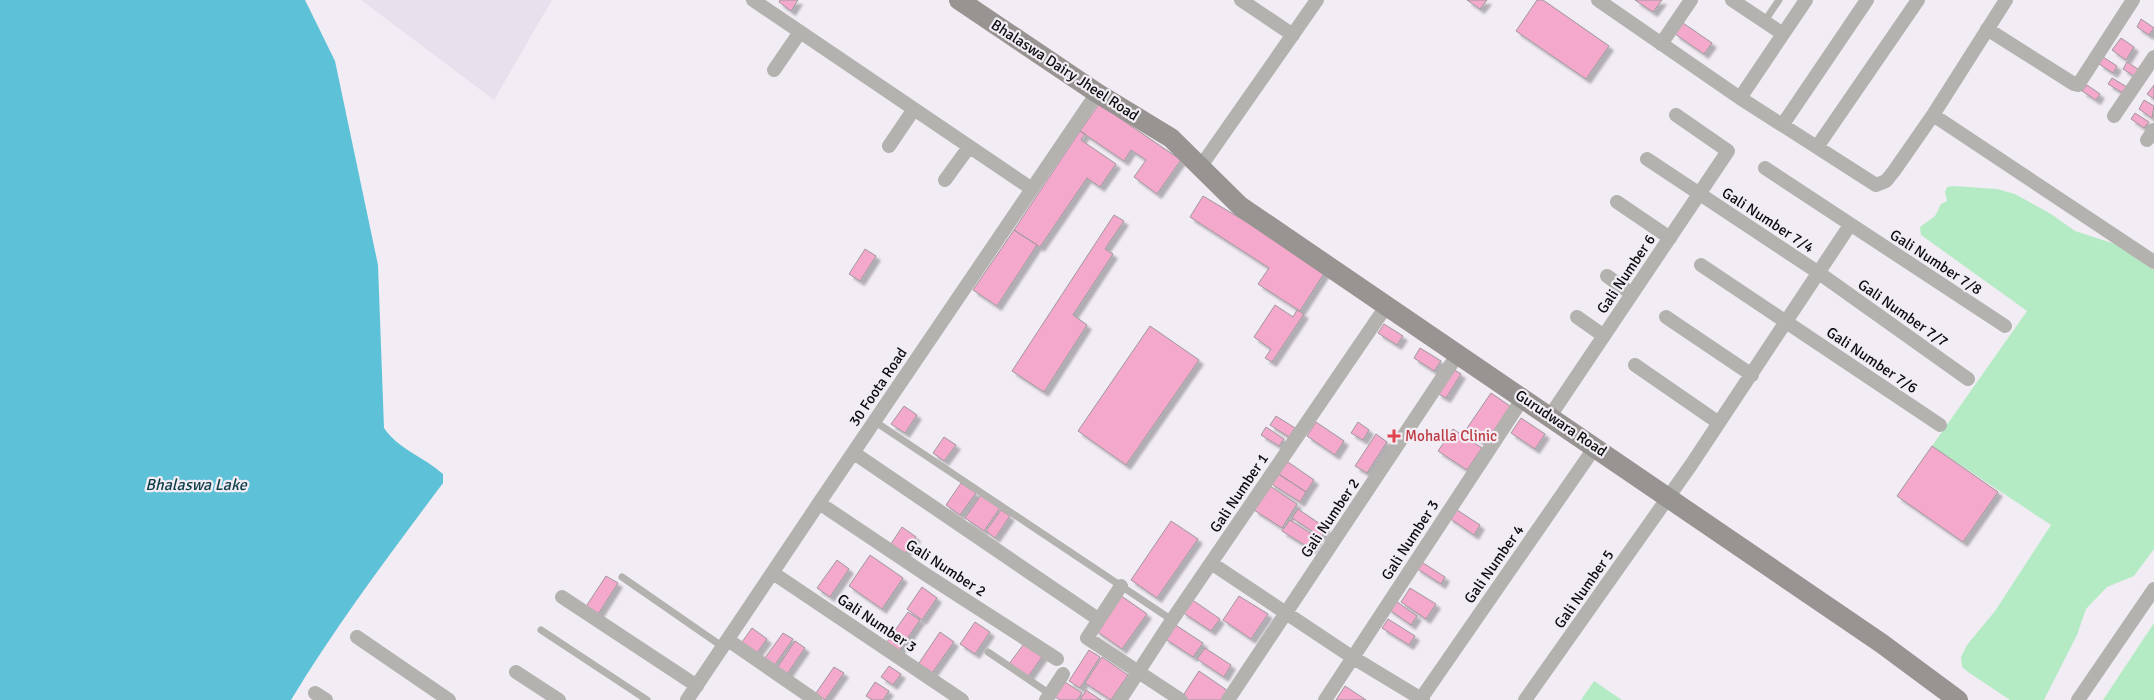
<svg xmlns="http://www.w3.org/2000/svg" width="2154" height="700" font-family="Signika,sans-serif">
<style>
.built{fill:#e9e0ed}
.green{fill:#b4ebc4}
.water{fill:#5dc1d8}
.building{fill:#f3a8cc;stroke:#a0989c;filter:url(#shadow)}
.lines{fill:none;stroke-linecap:round;stroke-linejoin:round}
.lane{stroke:#b4b2af;stroke-width:7}
.street{stroke:#b4b2af;stroke-width:14}
.secondary{stroke:#989491;stroke-width:20}
.health-dot{fill:#e0444e;stroke:#f2edf4;stroke-width:2}
.labels{text-anchor:middle;dominant-baseline:central;stroke-width:4.5;stroke-linejoin:round;paint-order:stroke}
.street-label{font-size:15px;fill:#0c0b0d;stroke:#f2edf4}
.health-label{font-size:15px;fill:#be3a42;stroke:#f2edf4;text-anchor:start}
.water-label{font-size:16px;font-style:italic;fill:#0f3e48;stroke:#f2edf4}
</style>
<defs>
<filter id="shadow"><feDropShadow dx="4.5" dy="4.5" stdDeviation="1" flood-color="#0004"/></filter>
</defs>
<rect width="100%" height="100%" fill="#f2edf4"/>
<path class="built" d="M361 0H552L494 100Z"/>
<path class="green" d="M1953 186 1997 189 2015 194 2051 214 2075 231 2115 244 2154 270V549L2134 576 2107 587 2086 609 2077 635 2044 700H2010L1968 672 1962 667 1961 657 1967 645 1995 611 2051 525 1932 446 2027 311 1921 235 1920 227 1935 216 1941 204 1947 201 1945 192 1947 187Z
M2154 623V700H2103Z
M1594 681 1622 700H1581Z"/>
<path class="water" d="M0 0H305L335 61 378 265 384 428C398 449 424 457 443 474V483C390 554 337 624 291 700H0Z"/>
<path class="building" d="M780 0H798L791 11 779 2Z
M1467 0H1487L1480 9Z
M1537 0H1543L1609 46 1586 79 1516 31Z
M1635 0H1662L1653 12Z
M2141 19 2154 28 2149 35 2137 27Z
M1683 23 1712 43 1704 54 1675 34Z
M2121 38 2134 47 2126 60 2112 50Z
M2103 57 2117 66 2113 73 2099 64Z
M2127 62 2141 71 2137 78 2123 69Z
M2112 78 2127 87 2123 93 2108 84Z
M2087 85 2100 94 2096 100 2082 91Z
M2154 85V99L2147 94Z
M2144 100 2154 106 2152 118 2139 109Z
M1099 104 1181 160 1157 194 1134 177 1146 160 1131 150 1124 161 1080 131Z
M2135 113 2149 122 2144 128 2131 119Z
M1080 131 1085 134 1081 140 1116 164 1100 187 1087 178 1040 247 1014 230Z
M1203 196 1285 245 1325 272 1300 311 1258 284 1269 268 1190 217Z
M1114 215 1124 221 1105 249 1113 254 1073 315 1087 325 1044 392 1012 371Z
M1014 230 1037 245 997 306 973 290Z
M865 249 876 256 860 281 849 274Z
M1275 305 1293 317 1297 310 1304 314 1272 362 1265 358 1271 349 1254 337Z
M1384 324 1403 336 1397 345 1378 333Z
M1150 326 1199 360 1126 465 1078 431Z
M1420 348 1441 361 1434 371 1414 358Z
M1453 369 1461 374 1446 398 1437 393Z
M1491 393 1510 406 1485 444 1465 431Z
M904 406 917 415 905 433 891 424Z
M1276 416 1295 428 1289 437 1270 425Z
M1521 418 1545 434 1535 449 1511 433Z
M1316 422 1344 441 1335 455 1307 436Z
M1358 422 1369 430 1363 440 1351 433Z
M1266 427 1284 439 1279 446 1261 435Z
M1453 429 1482 448 1467 470 1438 451Z
M1376 434 1387 442 1367 473 1355 466Z
M944 437 956 445 944 461 933 453Z
M1932 446 1998 492 1963 542 1897 496Z
M1285 460 1314 480 1306 492 1277 473Z
M1277 473 1306 492 1300 502 1270 483Z
M961 483 976 493 960 515 946 505Z
M1270 486 1297 504 1282 528 1254 510Z
M981 495 1000 508 984 531 965 518Z
M1454 508 1480 525 1474 535 1448 517Z
M1298 509 1326 528 1321 537 1292 518Z
M1001 510 1010 516 995 538 986 531Z
M1290 520 1318 538 1311 549 1282 531Z
M1171 521 1198 539 1157 598 1131 580Z
M902 527 916 537 905 553 891 544Z
M870 555 903 578 882 609 849 586Z
M837 560 849 569 830 597 817 588Z
M1420 561 1445 577 1441 584 1416 568Z
M606 576 618 583 597 616 585 608Z
M922 587 937 598 922 620 907 609Z
M1410 588 1436 604 1426 619 1401 602Z
M1120 595 1147 614 1122 649 1095 630Z
M1239 596 1268 614 1251 639 1223 620Z
M1191 599 1220 619 1211 631 1182 612Z
M1393 599 1417 616 1411 625 1387 608Z
M908 612 920 620 896 655 884 646Z
M1388 619 1415 636 1409 645 1382 628Z
M975 622 990 632 975 654 960 644Z
M1174 624 1203 643 1193 657 1164 638Z
M752 628 767 639 757 653 742 642Z
M940 632 954 642 930 676 917 666Z
M783 633 793 639 772 669 762 662Z
M795 641 805 648 787 674 777 668Z
M1026 641 1044 654 1028 677 1009 664Z
M1205 648 1231 665 1224 677 1197 659Z
M1089 650 1100 657 1080 688 1069 681Z
M1102 657 1128 675 1111 700 1085 683Z
M889 666 901 674 893 685 881 677Z
M834 667 844 673 825 700 816 693Z
M1199 671 1228 691 1222 700H1187L1182 697Z
M875 682 889 691 883 700H872L866 696Z
M1065 682 1082 693 1077 700H1060L1055 697Z
M1345 686 1366 700H1336Z
M1086 690 1101 700H1080Z"/>
<g class="lines">
<path class="lane" d="M1764 22 1779 0
M874 421 1172 620
M622 577 723 647
M541 630 647 700
M988 652 1050 694"/>
<path class="street" d="M753 0 1032 189
M1241 0 1293 35
M1598 0 1740 98 1876 185 1886 181 1894 171 1933 115 2006 0
M1732 0 1783 34
M1987 29 2074 84 2078 85 2133 0
M1661 44 1691 0
M774 70 800 32
M1740 98 1806 0
M1933 115 2154 262
M2114 116 2154 57
M1783 124 1867 0
M2147 140 2154 130
M889 146 914 109
M1817 147 1918 0
M1647 159 1819 273 1968 379
M1201 166 1317 0
M1765 168 2005 326
M945 180 969 147
M1617 202 1670 238
M1701 265 1940 425
M1607 276 1632 294
M1577 317 1604 336
M1666 317 1752 375
M1635 365 1719 423
M1550 416 1728 151 1676 115
M854 453 1098 619
M819 503 928 576 1057 659
M1211 563 1352 657 1423 700
M773 573 962 700
M1121 586 1087 638 1181 700
M562 597 697 686
M357 637 449 700
M728 640 815 700
M516 672 559 700
M315 693 326 700
M687 700 819 503 1097 93
M1046 700 1063 674
M1120 700 1172 620 1387 305
M1228 700 1458 354
M1325 700 1523 398
M1420 700 1595 447
M1525 700 1691 465 1850 225
M2078 700 2154 589"/>
<path class="secondary" d="M959 0 1097 93 1171 138 1240 206 1881 643 1958 700"/>
</g>
<path class="health-dot" d="M1391.5 428.5h5v5h5v5h-5v5h-5v-5h-5v-5h5z"/>
<g class="labels">
<g class="street-label">
<text transform="translate(1065 70) rotate(33)">Bhalaswa Dairy Jheel Road</text>
<text transform="translate(1768 220) rotate(33)">Gali Number 7/4</text>
<text transform="translate(1936 262) rotate(33)">Gali Number 7/8</text>
<text transform="translate(1626 274) rotate(-56)">Gali Number 6</text>
<text transform="translate(1903 313) rotate(35)">Gali Number 7/7</text>
<text transform="translate(1872 360) rotate(34)">Gali Number 7/6</text>
<text transform="translate(878 387) rotate(-56)">30 Foota Road</text>
<text transform="translate(1561 423) rotate(34)">Gurudwara Road</text>
<text transform="translate(1239 493) rotate(-56)">Gali Number 1</text>
<text transform="translate(1330 518) rotate(-56)">Gali Number 2</text>
<text transform="translate(1410 540) rotate(-57)">Gali Number 3</text>
<text transform="translate(1494 564) rotate(-55)">Gali Number 4</text>
<text transform="translate(946 568) rotate(33)">Gali Number 2</text>
<text transform="translate(1584 589) rotate(-55)">Gali Number 5</text>
<text transform="translate(877 623) rotate(34)">Gali Number 3</text>
</g>
<g class="health-label">
<text x="1405" y="436">Mohalla Clinic</text>
</g>
<g class="water-label">
<text x="196" y="485">Bhalaswa Lake</text>
</g>
</g>
</svg>
